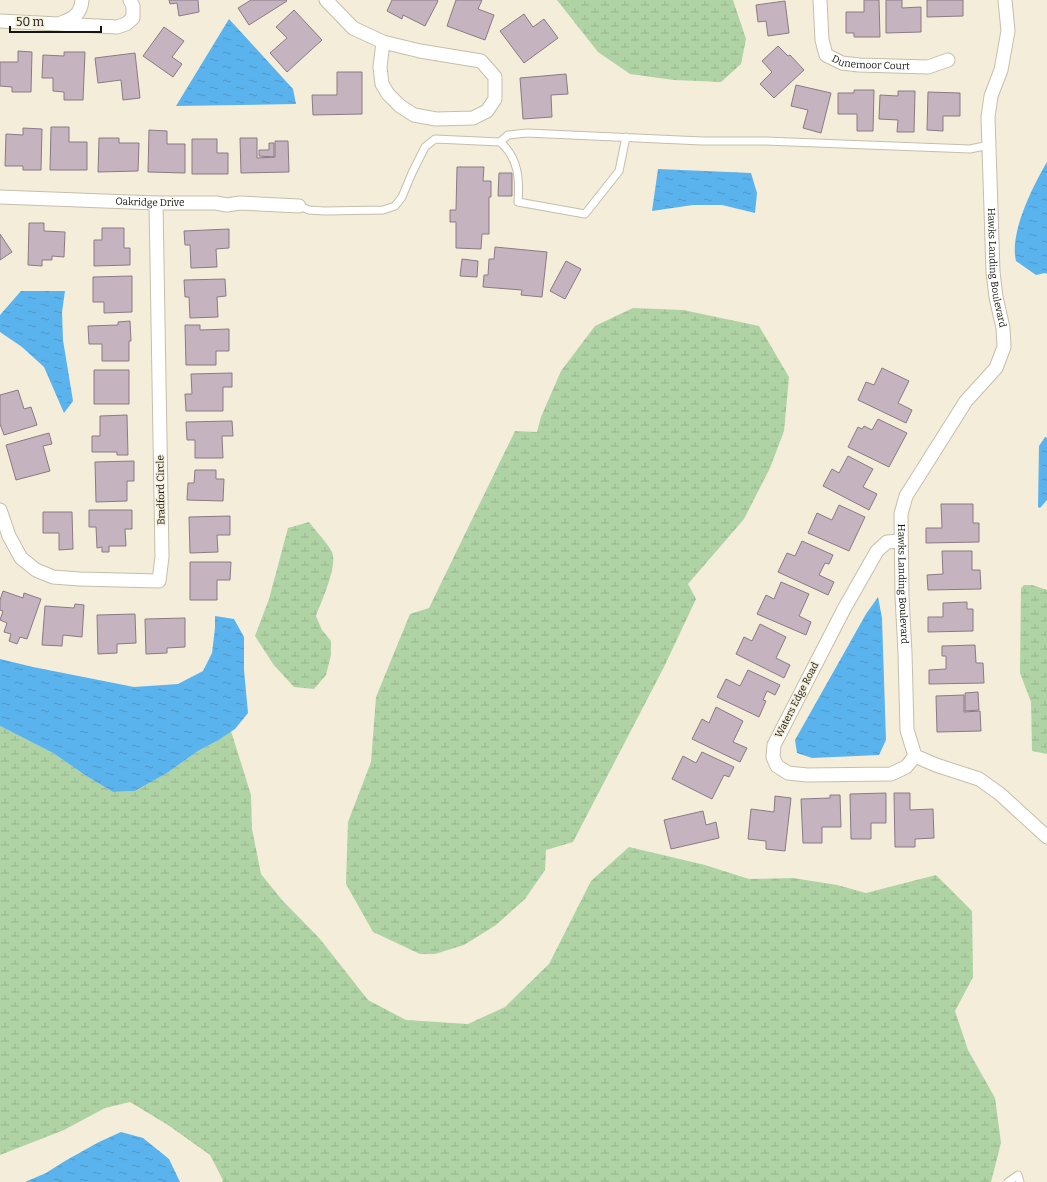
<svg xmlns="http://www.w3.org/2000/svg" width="1047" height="1182" font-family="Bitter,serif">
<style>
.wetland{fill:url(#wetland-marsh)}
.water{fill:url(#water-ripples)}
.building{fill:#c5b3bf;stroke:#8b7a85}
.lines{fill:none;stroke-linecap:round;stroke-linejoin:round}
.service-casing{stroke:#c5beab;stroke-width:9}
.minor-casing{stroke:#c5beab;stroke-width:15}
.service{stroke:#fff;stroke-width:7}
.minor{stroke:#fff;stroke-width:13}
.labels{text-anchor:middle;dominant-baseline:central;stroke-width:3;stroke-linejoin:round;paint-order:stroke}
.street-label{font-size:10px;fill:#17150e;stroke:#f3edd9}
</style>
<defs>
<pattern id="wetland-marsh" width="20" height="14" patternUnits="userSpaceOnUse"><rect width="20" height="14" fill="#b0d3a5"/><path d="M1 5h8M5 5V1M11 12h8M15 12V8" fill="none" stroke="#97b48d"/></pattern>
<pattern id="water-ripples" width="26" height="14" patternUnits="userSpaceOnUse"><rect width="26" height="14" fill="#5ab3ed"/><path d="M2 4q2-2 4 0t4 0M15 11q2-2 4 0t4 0" fill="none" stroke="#4e99ca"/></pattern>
</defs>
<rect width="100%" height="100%" fill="#f3edd9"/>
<path class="wetland" d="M557 0H733L746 39 741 64 721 82 674 80 630 74 598 52Z
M633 308 683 310 759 326 789 377 784 431 770 468 744 519 688 584 696 599 664 667 573 842 546 850 545 870 525 899 496 925 464 945 435 954H420L373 932 346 884 348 822 371 762 376 697 410 614 429 608 515 431 537 432 541 417 561 371 595 326Z
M309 522C315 530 328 544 332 552 338 566 321 602 316 616L322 630 331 641V655L326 675 314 689 294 687 273 664 255 636 269 599 288 528Z
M1024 585H1032L1047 590V754L1032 751 1031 702 1020 673 1021 588Z
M0 726 53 753 88 777 113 792 135 791 167 773 198 751 217 741 231 731 251 795 252 829 261 874 282 900 320 939 368 1000 406 1020 468 1024 505 1007 549 964 591 881 629 847 705 865 749 879 793 878 837 885 866 893 936 875 972 911 973 977 955 1011 968 1050 995 1098 1001 1143 991 1182H222L223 1180 210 1155 168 1125 130 1102 105 1108 64 1130 0 1155Z"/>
<path class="water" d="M229 19 293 89 296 104 176 106Z
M1047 162V274L1045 273 1036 275 1016 261C1009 233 1033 186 1047 162Z
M658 169 751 173 757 193 755 213 722 205H693L652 211Z
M21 291H65L62 312 63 340 73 401 64 413 44 367 22 347 0 332V315Z
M1045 437 1047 438V500L1040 508 1038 507 1039 446Z
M878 597 882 618 886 740 879 755 812 758 797 753 795 740 866 614Z
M215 616 234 619 244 637V670L248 713 235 729 217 741 198 751 167 773 135 791 113 792 88 777 53 753 0 726V659L33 667 134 687 178 684 203 671 212 653 215 628Z
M121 1132 143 1138 169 1159 180 1182H25L46 1173 65 1161 99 1142Z"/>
<path class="building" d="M169 0H198L199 12 179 16 177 3 170 4Z
M251 0H286L287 1 249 25 238 8Z
M392 0H437L438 1 425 26 403 15 402 19 387 11Z
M456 0H482L478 9 494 15 485 40 447 26Z
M864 0H879L880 37H854V33H846V12H864Z
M886 0H902V8L921 7V32L886 33Z
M927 0H963V16L927 17Z
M785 1 789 33 768 36 766 21 758 22 756 5Z
M294 10 322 40 287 72 270 53 287 38 276 27Z
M524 14 533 27 544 19 558 38 524 63 500 31Z
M164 27 184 41 172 57 182 64 173 77 143 56Z
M778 46 788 56 790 55 804 70 774 98 760 84 772 72 762 61Z
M18 51 32 52 31 92H12V87L0 86V62H18Z
M64 52H85L83 100H64V92L53 91V78H42L43 55 64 56Z
M135 53 140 98 123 100 121 80 98 83 95 58Z
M337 72H362V114L313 115 312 95H337Z
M566 74 568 94 551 95 552 117 523 119 520 78Z
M796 85 831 93 821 133 803 128 808 110 791 106Z
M854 90H874L873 131H857V114H838V93H854Z
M898 91H915L914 132H897L898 120 879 119 880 95 898 96Z
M928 92 960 93V116H943V131L927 130Z
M51 127H69V142H87V170H50Z
M23 128 42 129 41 170H23V166H5L6 134 23 135Z
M149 130 167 131V144H185V173L148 172Z
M99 138H119V143H139L138 171 98 172Z
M240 138H257V158L275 157V141H288L289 172 241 173Z
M192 139H217V153H228V174H192Z
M269 143H274V157L259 156V150H269Z
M457 167H484L483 181H491V197H489V234H482L481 249 456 248V222H450V210H456Z
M499 173H512V196H498Z
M29 223H44V231L65 232 64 257 52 256V260H42V266L28 265Z
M102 228H124V248H130V265L94 266V240H102Z
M229 229V248L216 249 217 267 191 268 190 245H185L184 231Z
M0 234 12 252 0 260Z
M495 247 547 252 542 297 521 295 522 290 483 287 484 275H488L489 259H494Z
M462 259 478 261 477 277 460 276Z
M566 261 581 269 565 299 550 291Z
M132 276V312L104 313V302H93V277Z
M225 279 226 296 217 297 218 317 190 318 189 297H185L184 280Z
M130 321 131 341H129V361H102V344H89L88 326 118 325V322Z
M185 325H200V330L229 329V351H216V365H186Z
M882 368 909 381 898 403 912 410 906 423 858 400 866 382 874 385Z
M94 370H129V404H94Z
M232 373V387H223V411H186L185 394H192L191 374Z
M18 390 24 409 31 407 37 425 4 435 0 424V395Z
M127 415 128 455H117V452H92V436H100V416Z
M878 419 907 433 889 467 848 447 858 427 862 429 864 426 872 430Z
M232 421 233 436H222L223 458H195V440H187L186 422Z
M49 433 52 444 43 446 50 471 16 480 6 445Z
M848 456 873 469 863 487 877 494 869 510 823 486 832 469 839 473Z
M134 461V481H127V501L96 502 95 462Z
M195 470H216V479H224L223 501 187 500 188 483H194Z
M941 504H973V523H979V542L926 543V528H942Z
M839 505 865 517 849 551 808 533 817 513 832 520Z
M89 510H132V529H125L126 546H109V552H102V547L97 548 96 527H89Z
M43 512H72L73 549 59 550V533H43Z
M230 516V535H217L218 552 190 553 189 517Z
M802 541 833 555 829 564 825 563 819 575 834 582 828 595 778 572 787 553 795 556Z
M942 551H972V570H980L981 589 928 590 927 575 943 574Z
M190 562H231L230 580H217V600H190Z
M781 582 809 594 799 616 811 622 806 635 757 614 766 595 774 599Z
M3 591 23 598 24 593 41 599 27 639 20 637 17 644 9 641 11 634 4 632 7 623 0 620 3 611 0 610V600Z
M967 602V609H973V631L928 632V617H943V603Z
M75 604 84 605 82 637 63 635 62 646 42 645 45 606 74 608Z
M135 614 136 643 117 644V653L98 654 97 615Z
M185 618V647L167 648V653L146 654 145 619Z
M760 624 786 637 776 658 790 665 784 678 736 654 744 637 752 641Z
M975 645 976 663H983L984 683 929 684V670L946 669V656H942V646Z
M748 670 780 685 775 695 767 691 763 700 766 701 759 717 717 697 726 679 740 686Z
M978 692 979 710 965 711V693Z
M964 695V712L980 711 981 731 937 732 936 696Z
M716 707 743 721 733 742 747 748 740 762 692 739 702 719 709 723Z
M702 752 734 767 729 777 724 775 712 799 672 779 683 756 696 763Z
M886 793V823H871V839H851L850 794Z
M894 793H910V810L933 809 934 838 915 839V847H895Z
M830 795H840L841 827H822V843H803L801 799 830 798Z
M775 796 791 798 785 851 766 849V841L748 839 751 809 774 812Z
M703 811 706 825 716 822 719 838 671 849 664 820Z"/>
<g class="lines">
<defs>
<path id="service" d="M500 142 508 135 527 133 702 141H765L970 149 989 145
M299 206 309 210 324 211 383 210 395 206 402 197 412 173 425 147 435 139 500 142C518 157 520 179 518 202L585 214 619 171 626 137
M1008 1182 1018 1175 1020 1182"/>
<g id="minor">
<path d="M326 0 353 28 383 42 420 51 481 61 495 77V99L487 111 473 118 436 119 414 115 400 106 388 94 382 84 380 67 383 42"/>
<path id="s1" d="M820 0 822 40 826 55 842 63 859 65 928 67 948 60"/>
<path id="s2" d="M1005 0 1008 31 1001 70 991 96 988 117 993 272 996 297 1003 328 1004 347 996 368 966 401 906 496 901 514 902 596 905 653 907 730 915 756 936 765 979 779 1000 794 1047 837"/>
<path d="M0 21 117 27 126 24 133 18V6L130 0"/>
<path d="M61 23C73 19 81 14 82 0"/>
<path id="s3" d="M0 197 156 203H216L227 205 240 203 299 206"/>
<path d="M0 510 9 536 21 558 36 570 53 577 80 579 159 581 162 557 156 203"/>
<path d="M901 541 887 542 877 551 844 609 774 745 773 757 777 766 788 773 807 775 891 774 906 767 915 756"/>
</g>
</defs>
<use href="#service" class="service-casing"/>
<use href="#minor" class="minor-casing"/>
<use href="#service" class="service"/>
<use href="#minor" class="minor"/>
</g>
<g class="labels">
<g class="street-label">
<text stroke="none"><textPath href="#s1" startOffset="102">Dunemoor Court</textPath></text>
<text stroke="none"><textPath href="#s3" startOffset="150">Oakridge Drive</textPath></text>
<text stroke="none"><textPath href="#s2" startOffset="271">Hawks Landing Boulevard</textPath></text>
<text transform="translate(161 490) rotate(-91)">Bradford Circle</text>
<text stroke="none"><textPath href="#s2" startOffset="619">Hawks Landing Boulevard</textPath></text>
<text transform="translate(797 700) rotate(-63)">Waters Edge Road</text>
</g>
</g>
<path d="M10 26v6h91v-6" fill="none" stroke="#17150e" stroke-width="2"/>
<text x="16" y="26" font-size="12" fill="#17150e" stroke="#f3edd9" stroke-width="3" paint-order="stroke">50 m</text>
</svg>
